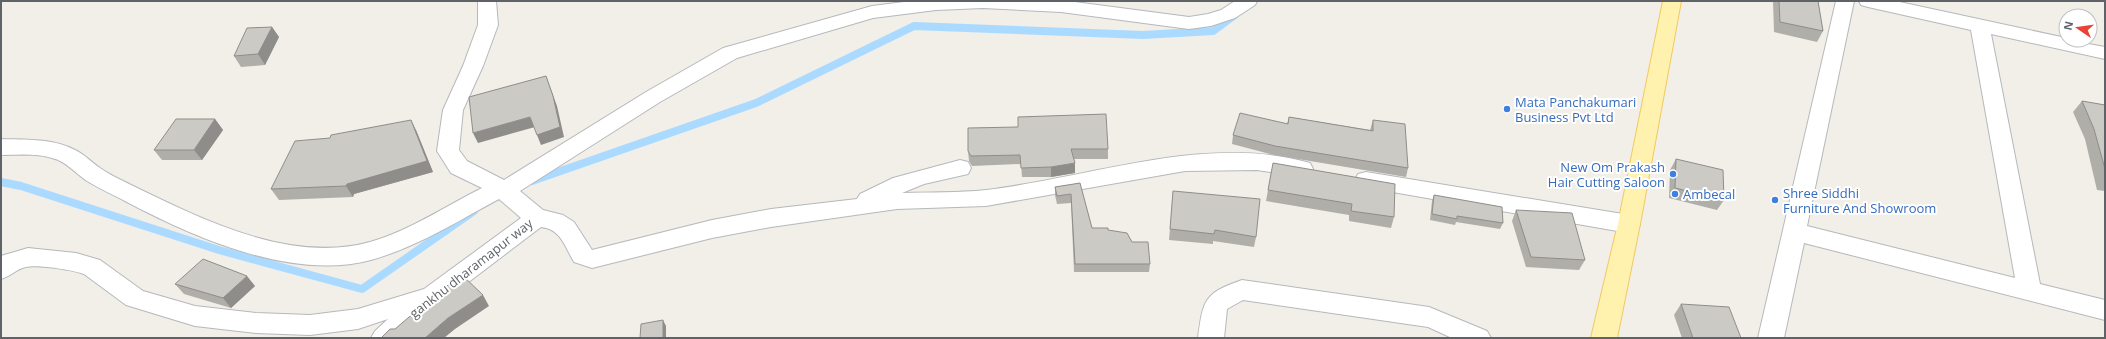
<svg xmlns="http://www.w3.org/2000/svg" width="2106" height="339" font-family="'Open Sans',sans-serif">
<style>
.lines{fill:none;stroke-linecap:round;stroke-linejoin:round}
.stream{stroke:#aadaff;stroke-width:8}
.street-casing{stroke:#b5b8bc;stroke-width:2}
.primary-casing{stroke:#f2c960;stroke-width:2}
.street{fill:#fff;fill-rule:evenodd}
.primary{fill:#fff2af;fill-rule:evenodd}
.wall{fill:#afaea9}
.shaded-wall{fill:#8f8d8a}
.building{fill:#cccac5;stroke:#8f8d8a}
.shop-dot{fill:#3f7fe0;stroke:#fff;stroke-width:1.5}
.labels{text-anchor:middle;dominant-baseline:central;stroke-width:4;stroke-linejoin:round;paint-order:stroke}
.shop-label{font-size:13px;fill:#366cbe;stroke:#fff;text-anchor:start}
.street-label{font-size:13px;fill:#5f6368;stroke:#fff}
</style>
<rect width="100%" height="100%" fill="#f1efe8"/>
<g class="lines">
<path class="stream" d="M532 181 756 103 914 26 1143 35 1213 31 1236 14
M1 182 21 186 219 250 362 289 474 211"/>
<defs>
<path id="street" d="M478 1H496L498 25 483 66 463 110 459 150 467 161 504 180 646 92 723 48 872 6 912 1H1067L1189 17 1208 14 1221 10 1235 1H1257L1255 5 1235 18 1211 26 1189 29 1061 12 983 8 936 10 873 18 737 58 660 102 520 191 543 210 563 215 574 222 592 250 712 220 771 209 857 199 860 194 893 178 960 160 968 162 971 168 968 174 924 184 902 193C930 192 959 193 986 190 1089 178 1208 133 1310 163L1313 169 1310 175 1302 177 1257 170 1185 171 986 206 897 209 771 227 712 238 592 268 574 262C565 247 561 229 541 227L441 303 401 338H371L375 331 388 319 358 329 310 335 256 333 195 326 126 305 84 274C73 270 37 264 26 267 16 269 11 276 1 279V256L28 248 76 253 100 260 143 291 195 306 256 313 310 315 358 309 424 289 521 218 499 199C458 221 417 247 371 260 293 281 195 238 127 202 114 195 100 189 87 181 75 173 66 161 52 158 36 153 18 155 1 155V139C26 140 52 138 75 150 84 154 91 162 100 168 107 173 115 177 123 181 195 216 288 265 370 242 409 231 446 206 482 188L451 173 437 151 443 110 463 66 478 25Z
M1836 1H1854L1807 226 2015 278 1971 30 1868 7 1861 5 1859 1H1895L2066 38V40L2105 47V59L1991 34 2040 284 2105 300V320L1804 243 1784 338H1758Z
M1366 172 1629 215 1637 218 1640 224 1637 230 1629 233 1358 186 1355 180 1358 174Z
M1242 280 1429 307 1487 331 1491 338H1452L1428 327 1243 300 1227 309 1224 338H1198C1203 300 1204 293 1242 280Z"/>
<path id="primary" d="M1663 1H1681L1640 224 1617 338H1591L1618 224Z"/>
</defs>
<use href="#street" class="street-casing"/>
<use href="#primary" class="primary-casing"/>
<use href="#street" class="street"/>
<use href="#primary" class="primary"/>
</g>
<path class="wall" d="M1773 1H1818L1823 31 1817 42 1774 32Z
M272 27 279 37 265 65 241 67 234 56Z
M2082 101 2105 105V191L2097 190 2085 139 2073 112Z
M1018 117 1108 149V159H1074L1075 163V173L1051 177H1022L1021 164 972 166 969 161 968 151 1018 127Z
M1289 117 1370 130 1373 120 1408 168 1406 177 1274 155 1232 144 1233 135 1287 124Z
M215 119 223 130 202 160H162L154 150Z
M416 130 433 172 354 194 353 197 279 200 271 189 330 138Z
M1676 159 1724 200 1717 210 1669 198 1670 170Z
M1273 163 1394 217 1391 228 1349 221V215L1266 201Z
M1080 183 1092 228 1108 230 1132 242 1150 264 1149 272H1074L1071 203 1057 204 1055 195V187Z
M1173 191 1256 237 1254 247 1213 241V244L1169 240Z
M1434 195 1503 223 1500 229 1456 222 1455 225 1430 220 1432 201Z
M1516 210 1585 260 1579 270 1526 267 1512 221Z
M175 284 255 286 231 308 184 294Z
M1681 304 1741 338H1682L1674 315Z"/>
<path class="shaded-wall" d="M272 27 279 37 265 65 258 54Z
M546 76 557 106 564 137 541 145 537 135Z
M530 117 535 127 478 143 473 133Z
M215 119 223 130 202 160 194 150Z
M411 120 416 130 433 172 354 194 353 197 346 186 347 184Z
M1075 163V173L1051 177V167Z
M247 276 255 286 231 308 223 298Z
M483 295 489 306 455 329 444 338H425L448 318Z
M663 320 666 326V338H663Z"/>
<path class="building" d="M1779 1H1818L1823 31 1780 22Z
M272 27 258 54 234 56 247 28Z
M546 76 553 96 560 127 537 135 530 117 473 133 469 97Z
M2082 101 2105 105V169L2094 129Z
M1240 113 1288 124 1289 117 1373 131V120L1405 124 1408 168 1275 146 1233 135Z
M1106 114 1108 149H1071L1075 163 1051 167 1021 168 1020 155 971 156 968 151V128L1018 127V117Z
M176 119H215L194 150H154Z
M411 120 427 161 347 184 346 186 271 189 295 141 330 138 331 135Z
M1676 159 1723 170 1724 200 1675 188Z
M1273 163 1395 184 1394 217 1351 211 1352 204 1268 190Z
M1080 183 1092 228H1108V230L1127 233 1132 242H1148L1150 264H1075L1071 194 1057 196 1055 187Z
M1173 191 1260 199 1256 237 1215 230 1214 234 1170 229Z
M1434 195 1502 207 1503 223 1457 216V219L1432 214Z
M1516 210 1572 213 1585 260 1531 257Z
M203 259 247 276 223 298 175 284Z
M462 275 483 295 448 318 425 338H381L390 329H395L436 294Z
M1681 304 1729 307 1741 338H1693Z
M663 320V338H640L641 324Z"/>
<g class="shop-dot">
<circle cx="1507" cy="109" r="4"/>
<circle cx="1673" cy="174" r="4"/>
<circle cx="1675" cy="194" r="4"/>
<circle cx="1775" cy="200" r="4"/>
</g>
<g class="labels">
<g class="shop-label">
<text x="1515" y="102">Mata Panchakumari<tspan x="1515" dy="15">Business Pvt Ltd</tspan></text>
<text x="1665" y="167" text-anchor="end">New Om Prakash<tspan x="1665" dy="15">Hair Cutting Saloon</tspan></text>
<text x="1783" y="193">Shree Siddhi<tspan x="1783" dy="15">Furniture And Showroom</tspan></text>
<text x="1683" y="194">Ambecal</text>
</g>
<g class="street-label">
<text transform="translate(471 268) rotate(-38)">gankhu dharamapur way</text>
</g>
</g>
<rect width="2106" height="339" fill="none" stroke="#5f6368" stroke-width="4"/>
<g transform="translate(2078 28) rotate(283)"><circle r="19" fill="#ffffff" stroke="#bfc1c3"/>
<path d="M0-3L7 15L0 10L-7 15Z" fill="#ea4335"/>
<text y="-6" font-size="11" font-weight="bold" text-anchor="middle" fill="#5f6368">N</text>
</g>
</svg>
